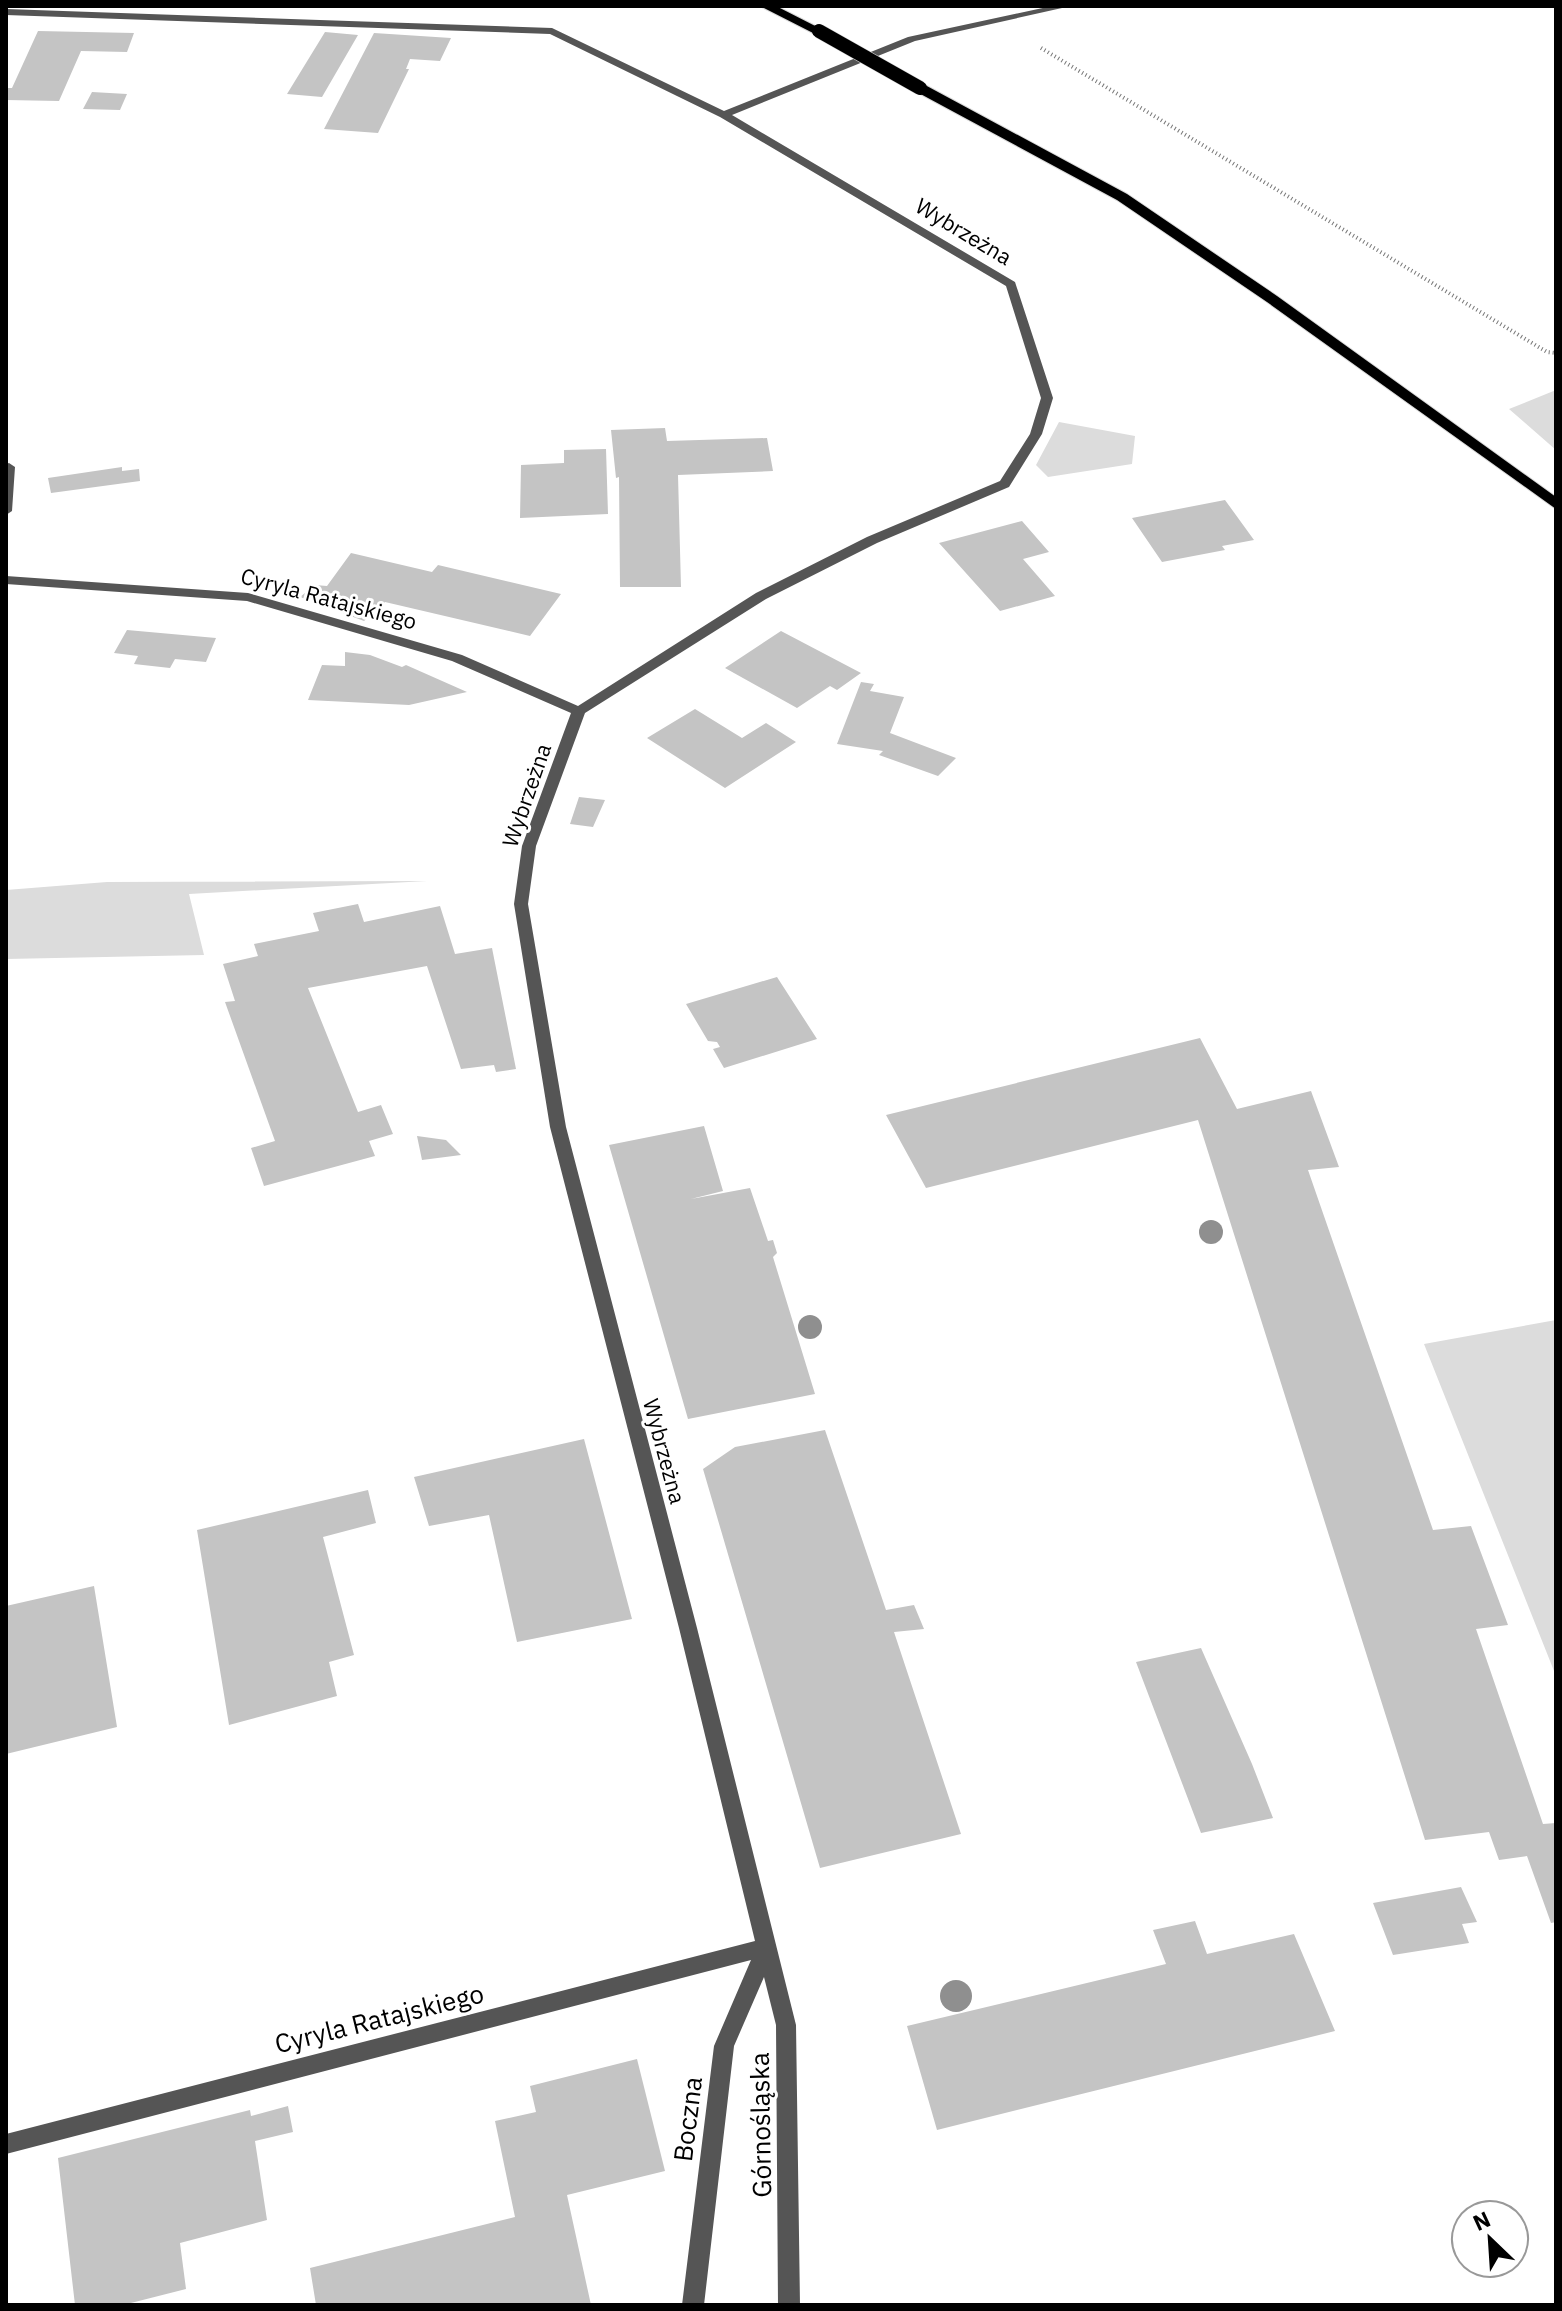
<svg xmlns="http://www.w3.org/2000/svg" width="1562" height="2311" font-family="'IBM Plex Sans',sans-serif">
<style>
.green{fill:#dcdcdc}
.building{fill:#c4c4c4}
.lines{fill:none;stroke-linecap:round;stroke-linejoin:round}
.primary-casing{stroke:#dbdbdb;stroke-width:2}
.path{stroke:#777;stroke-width:4;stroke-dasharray:1 3;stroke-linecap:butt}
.minor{fill:#555;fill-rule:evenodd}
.primary{fill:#000;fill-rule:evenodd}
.primary-bridge-casing{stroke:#dbdbdb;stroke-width:15;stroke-linecap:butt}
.primary-bridge{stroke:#000;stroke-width:14}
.tree{fill:#8f8f8f}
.labels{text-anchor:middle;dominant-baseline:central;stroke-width:6;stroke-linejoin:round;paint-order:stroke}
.street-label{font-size:22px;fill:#000;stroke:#fff}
.near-street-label{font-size:26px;fill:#000;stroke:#fff}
</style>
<rect width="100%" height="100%" fill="#fff"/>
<path class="green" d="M1556 390V450L1509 409Z
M1059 422 1135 436 1132 464 1048 477 1036 465Z
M427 881 189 894 204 955 6 959V890L107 882Z
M1556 1320V1676L1424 1344Z"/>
<path class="building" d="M38 31 134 33 127 52 81 51 59 101 6 100V88H12Z
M325 32 358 35 322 97 287 94Z
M374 33 451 38 440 61 410 59 406 69H409L378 133 324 129Z
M92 92 127 94 120 110 83 109Z
M665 428 667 441 767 438 773 471 678 475 681 587H620L619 477 616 478 611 430Z
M606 449 608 514 520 518 521 465 564 463V450Z
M122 467V471L139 469 140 481 51 493 48 478Z
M1225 500 1254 540 1222 546 1225 550 1162 562 1132 518Z
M1022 521 1049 552 1023 559 1055 596 1000 611 939 543Z
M351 553 432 572 438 565 561 594 530 636 385 602 364 621 300 597 315 585 327 586Z
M127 630 216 638 206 662 175 659 170 668 134 664 138 656 114 653Z
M781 631 861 673 837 690 830 686 797 708 725 668Z
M345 652 370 655 402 667 406 665 467 692 409 705 308 700 322 665 345 666Z
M861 682 874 684 870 691 904 697 890 733 956 758 938 776 879 755 883 751 837 744Z
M695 709 742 738 766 723 796 742 725 788 647 738Z
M579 797 605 800 593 827 570 824Z
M358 904 364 922 440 906 455 954 492 948 516 1069 496 1072 494 1065 461 1069 427 966 308 988 358 1112 381 1105 393 1134 369 1141 375 1156 264 1186 251 1148 275 1141 225 1002 235 1001 223 964 258 956 254 944 319 931 313 913Z
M777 977 817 1039 724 1068 713 1049 720 1047 717 1042 708 1041 686 1004Z
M1200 1038 1237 1109 1311 1091 1339 1167 1308 1170 1433 1530 1471 1526 1508 1625 1476 1629 1543 1824 1556 1823V1922L1551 1923 1527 1856 1499 1860 1489 1832 1425 1840 1198 1120 926 1188 886 1115Z
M704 1126 723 1191 691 1199 750 1188 768 1241 773 1240 777 1253 773 1257 815 1394 688 1419 609 1145Z
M417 1136 446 1140 461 1155 422 1160Z
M825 1430 886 1610 914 1605 924 1629 894 1632 961 1834 820 1868 703 1469 735 1447Z
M584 1439 632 1619 517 1642 489 1515 429 1526 414 1477Z
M368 1490 376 1523 323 1537 354 1655 329 1662 337 1696 229 1725 197 1530Z
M94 1586 117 1727 6 1754V1606Z
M1201 1648 1252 1764 1273 1818 1201 1833 1136 1662Z
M1461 1887 1477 1922 1462 1924 1469 1943 1393 1955 1373 1903Z
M1195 1921 1207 1954 1294 1934 1335 2031 937 2130 907 2026 1166 1964 1153 1930Z
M637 2059 665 2171 567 2195 591 2305H316L310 2268 515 2217 495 2121 536 2112 530 2086Z
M288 2106 293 2132 255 2141 267 2220 180 2243 186 2289 123 2305H75L58 2158 250 2110 251 2116Z"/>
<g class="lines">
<defs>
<path id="primary" d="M760 6H776L825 31 815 34Z
M915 85H925L1127 194 1277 296 1556 497V509L1267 302 1117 200 915 91Z"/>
</defs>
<use href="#primary" class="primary-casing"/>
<path class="path" d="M1041 48 1547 352 1556 353"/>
<path class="minor" d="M1052 6H1071L915 41 732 115 1015 282 1053 398 1042 434 1009 487 877 543 766 599 585 713 536 846 528 904 566 1127 697 1628 796 2025 800 2305H778L776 2025 764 1977 734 2046 704 2305H682L714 2046 751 1960 6 2154V2134L755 1941 679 1628 550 1127 514 904 522 846 571 713 452 661 247 601 6 584V576L248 593 462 655 578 706 756 593 867 537 1000 481 1030 434 1041 398 1006 286 720 117 550 34 6 15V9L552 28 724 111 908 37Z
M9 463 15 467 12 511 6 515V464Z"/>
<use href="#primary" class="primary"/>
<defs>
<path id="primary-bridge" d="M819 31 920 88"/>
</defs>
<use href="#primary-bridge" class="primary-bridge-casing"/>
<use href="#primary-bridge" class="primary-bridge"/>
</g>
<g class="tree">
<circle cx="1211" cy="1232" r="12"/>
<circle cx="810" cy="1327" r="12"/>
<circle cx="956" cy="1996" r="16"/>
</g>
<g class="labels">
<g class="street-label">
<text transform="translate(964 231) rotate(31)">Wybrzeżna</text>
<text transform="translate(329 598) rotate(15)">Cyryla Ratajskiego</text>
<text transform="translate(526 795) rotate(-71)">Wybrzeżna</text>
<text transform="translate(665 1451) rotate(75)">Wybrzeżna</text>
</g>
<g class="near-street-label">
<text transform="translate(379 2018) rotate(-14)">Cyryla Ratajskiego</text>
<text transform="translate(687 2119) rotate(-83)">Boczna</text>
<text transform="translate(760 2125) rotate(-91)">Górnośląska</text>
</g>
</g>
<rect width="1562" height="2311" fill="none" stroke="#000000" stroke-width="16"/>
<g transform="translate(1490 2239) rotate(335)"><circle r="38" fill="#ffffff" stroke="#999999" stroke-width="2"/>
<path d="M0-6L14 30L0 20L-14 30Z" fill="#000000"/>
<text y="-12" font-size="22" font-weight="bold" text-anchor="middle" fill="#000000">N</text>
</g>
</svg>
